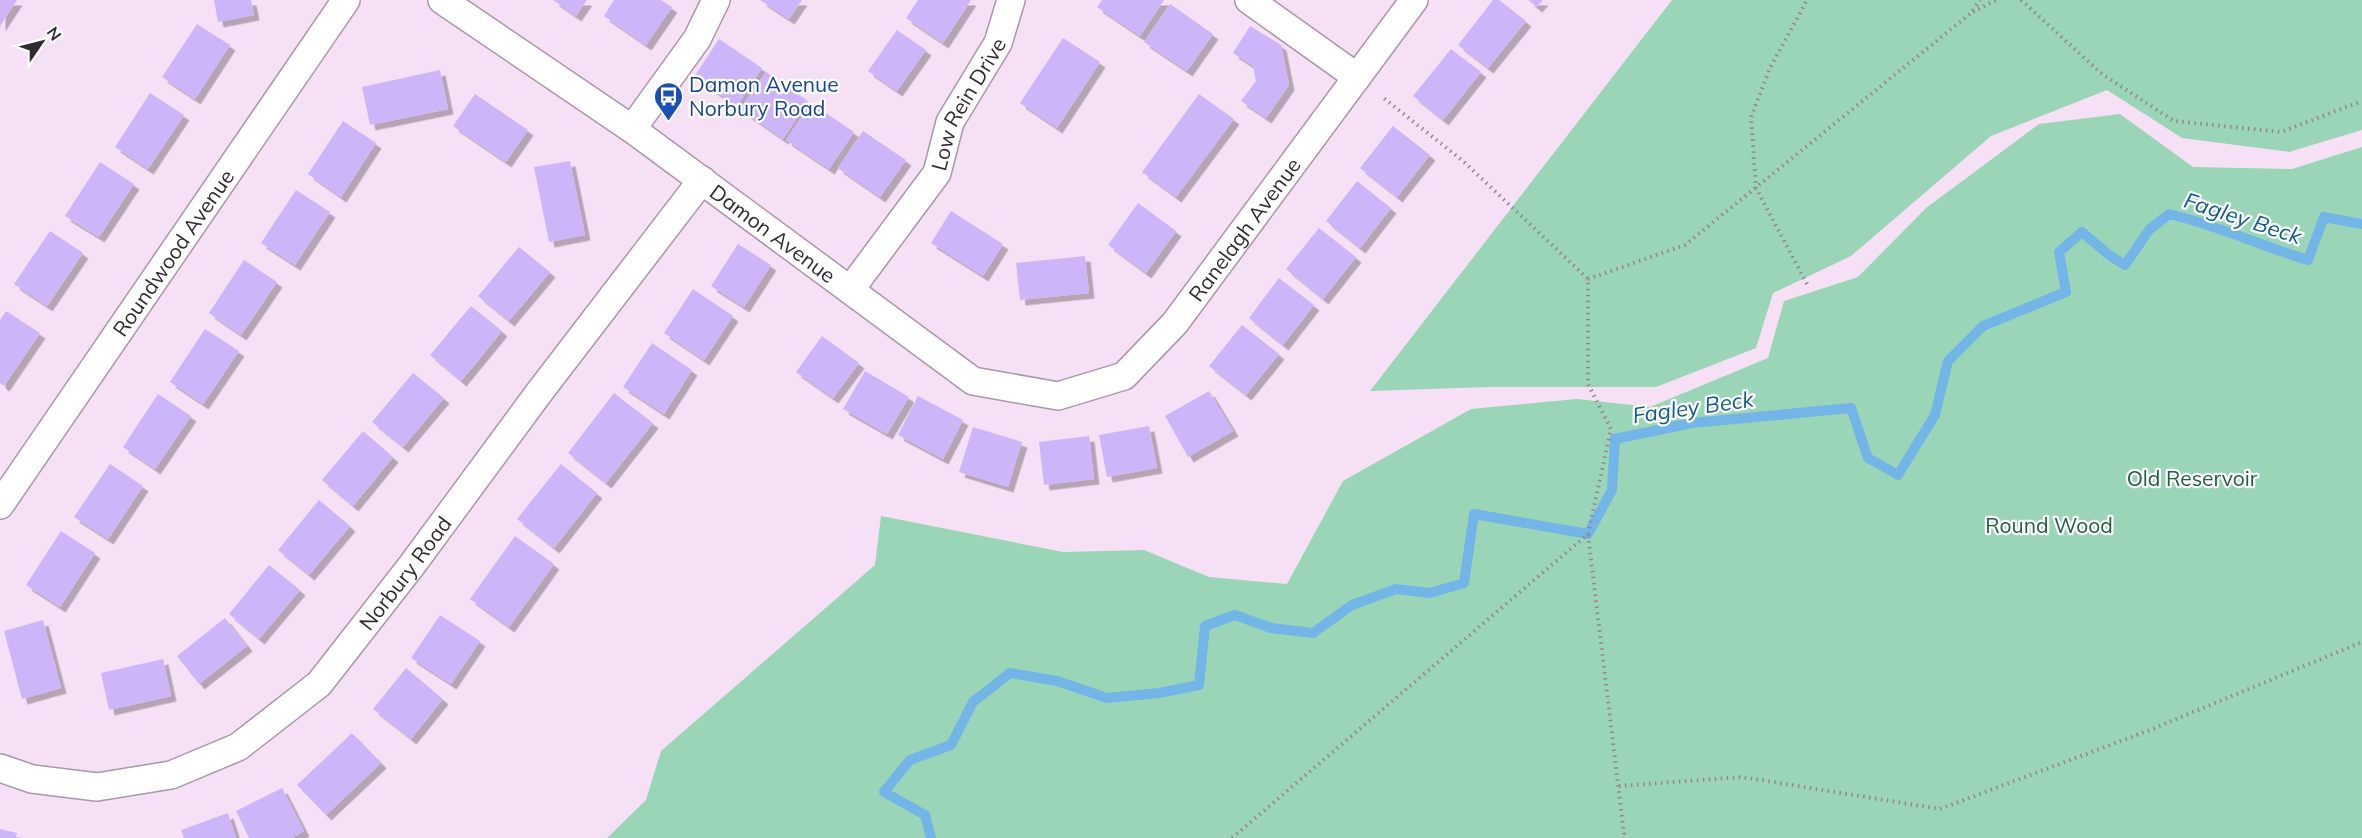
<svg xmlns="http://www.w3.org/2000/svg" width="2362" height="838" font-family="Mulish,sans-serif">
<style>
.green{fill:#9bd5b7}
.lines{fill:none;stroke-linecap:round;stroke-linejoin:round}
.stream{stroke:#73b5e6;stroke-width:10}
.building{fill:#cdb5f9;filter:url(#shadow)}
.street-casing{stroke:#ab96ab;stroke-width:30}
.path{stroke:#958695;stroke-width:4;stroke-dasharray:1.5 4.5;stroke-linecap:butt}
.street{stroke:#fff;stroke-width:27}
.labels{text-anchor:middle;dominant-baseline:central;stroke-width:4.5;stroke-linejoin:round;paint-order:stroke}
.transit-label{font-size:21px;fill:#164399;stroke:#fff;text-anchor:start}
.street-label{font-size:21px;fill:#322a32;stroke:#fff}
.park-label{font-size:21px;fill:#225e44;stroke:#fff}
.water-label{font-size:22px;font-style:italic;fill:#0c5c8a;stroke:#fff}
</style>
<defs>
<filter id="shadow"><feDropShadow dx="5.5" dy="5.5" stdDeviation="0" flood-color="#0004"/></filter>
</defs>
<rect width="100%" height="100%" fill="#f6e0f6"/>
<path class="green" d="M1672 0H2362V130L2289 152 2182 138 2107 90 1991 136 1851 256 1773 293 1756 348 1656 387H1489L1370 391Z
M2120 114 2193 167 2292 169 2362 147V838H607L646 800 661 751 875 565 881 516 1063 552 1144 550 1209 577 1287 584 1343 481 1471 409 1577 399 1650 407 1768 358 1784 301 1858 277 1926 208 2039 124Z"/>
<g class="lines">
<path class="stream" d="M931 838 925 815 884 792 910 760 951 745 973 702 1010 673 1057 681 1107 698 1159 693 1199 685 1205 626 1235 615 1271 628 1313 633 1352 605 1396 589 1430 593 1464 583 1474 514 1588 534 1612 490 1615 439 1692 423 1851 408 1868 458 1898 475 1935 415 1948 361 1983 326 2066 292 2059 252 2082 232 2109 255 2125 265 2149 230 2169 214C2217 225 2261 246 2308 260L2324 217 2362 224"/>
</g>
<path class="building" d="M0 0H17L0 26Z
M214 0H251L254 15 218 22Z
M553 0H587L576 16Z
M614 0H661L672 7 646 45 604 16Z
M760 0H802L789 19Z
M918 0H971L943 43 906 18Z
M1102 0H1164L1140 36 1097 7Z
M1493 0H1499L1526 21 1488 68 1458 45Z
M1528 0H1543L1537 7Z
M1170 4 1213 34 1187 71 1144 42Z
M197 24 230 45 195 99 162 77Z
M1250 26 1281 45 1289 85 1266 118 1241 101 1256 81 1253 66 1233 53Z
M897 30 926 50 897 91 868 71Z
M1063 38 1100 62 1057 128 1020 103Z
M719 39 762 68 737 106 694 77Z
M1451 49 1481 72 1443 120 1413 96Z
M440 70 448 109 370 125 362 87Z
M766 72 808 101 783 139 740 109Z
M150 93 184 115 148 169 115 147Z
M475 94 528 130 506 162 453 126Z
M1199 94 1234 119 1176 197 1142 172Z
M811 103 854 132 829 169 786 140Z
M343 121 376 143 341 197 308 174Z
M1393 126 1430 155 1397 197 1360 168Z
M863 131 906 160 880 197 838 168Z
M570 161 585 235 549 242 534 167Z
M100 162 134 184 99 237 65 216Z
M1357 181 1391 208 1360 248 1326 221Z
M296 190 330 212 295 265 261 243Z
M1138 203 1176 231 1146 273 1108 245Z
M951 211 1003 244 983 276 931 243Z
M1319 228 1356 257 1323 299 1286 269Z
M50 231 83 253 47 306 14 284Z
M738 244 771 265 744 307 711 286Z
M519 247 550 272 509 321 478 296Z
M1085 256 1089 293 1020 300 1016 263Z
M244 260 277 282 241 335 209 313Z
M1279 278 1314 305 1283 345 1249 318Z
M693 289 733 316 704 360 664 333Z
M471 306 502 331 461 381 430 355Z
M6 311 40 333 4 386 0 383V320Z
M1242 325 1279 354 1246 395 1209 366Z
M205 329 239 351 203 404 170 382Z
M822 336 859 363 833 398 796 372Z
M652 343 692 370 664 414 623 387Z
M865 371 909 397 887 434 843 409Z
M413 373 444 398 403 447 372 422Z
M1209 391 1233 431 1188 457 1165 416Z
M614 393 653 423 606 483 568 453Z
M158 394 191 416 155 469 123 447Z
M918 396 963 420 943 459 898 435Z
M1149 426 1157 468 1107 477 1099 435Z
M973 427 1022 442 1008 487 959 472Z
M363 431 393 457 353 506 322 480Z
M1089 436 1094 479 1044 485 1039 442Z
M110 464 143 486 108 539 74 517Z
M561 464 597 493 554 548 517 519Z
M319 500 350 526 309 575 278 550Z
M61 531 95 553 60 607 26 585Z
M515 536 554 564 509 627 470 599Z
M269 565 300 590 259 639 229 614Z
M440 615 480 641 451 684 411 658Z
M225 618 247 646 199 684 177 656Z
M43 620 61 688 22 699 4 631Z
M163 659 171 696 109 710 101 673Z
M406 668 443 699 411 739 373 709Z
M352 733 381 763 326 815 297 785Z
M282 788 304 831 291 838H249L236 811Z
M228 813 236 838H184L181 830Z
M0 829 17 833 16 838H0Z"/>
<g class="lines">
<defs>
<g id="street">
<path id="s1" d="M442 0 632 129 973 381 1058 396 1124 376 1175 323 1414 0"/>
<path d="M1249 0 1357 77"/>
<path d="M632 129 697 39 716 0"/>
<path id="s2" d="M850 290 937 173 950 122 998 43 1011 0"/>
<path id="s3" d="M0 505 346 0"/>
<path id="s4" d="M0 768 32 779 97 787 171 775 238 747 319 684 412 565 538 394 702 180"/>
</g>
</defs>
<use href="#street" class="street-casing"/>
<path class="path" d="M2021 0 2102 74 2174 121 2281 132 2362 101
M1973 12 1996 0
M1588 279 1685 245 1971 13 1980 0
M1807 284 1756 188 1751 117 1770 68 1807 0
M1588 535 1624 834 1623 838
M1619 786 1742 777 1940 809 2150 730 2362 642
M1232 838 1588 534 1611 429 1588 384V279L1463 161 1381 96"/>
<use href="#street" class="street"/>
</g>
<defs>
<symbol id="bus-pin" viewBox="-11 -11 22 30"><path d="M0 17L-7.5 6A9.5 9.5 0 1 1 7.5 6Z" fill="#1a4fb4" stroke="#fff"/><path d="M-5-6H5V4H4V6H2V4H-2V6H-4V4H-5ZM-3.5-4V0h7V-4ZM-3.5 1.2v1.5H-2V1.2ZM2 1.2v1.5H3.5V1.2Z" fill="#fff"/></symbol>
</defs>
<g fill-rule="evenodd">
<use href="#bus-pin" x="652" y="80" width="33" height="45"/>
</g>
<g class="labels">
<g class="transit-label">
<text x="689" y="84">Damon Avenue<tspan x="689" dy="24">Norbury Road</tspan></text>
</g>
<g class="street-label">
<text stroke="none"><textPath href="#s2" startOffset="222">Low Rein Drive</textPath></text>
<text stroke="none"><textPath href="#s1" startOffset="999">Ranelagh Avenue</textPath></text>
<text stroke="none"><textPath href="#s1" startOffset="405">Damon Avenue</textPath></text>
<text stroke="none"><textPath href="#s3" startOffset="306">Roundwood Avenue</textPath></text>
<text stroke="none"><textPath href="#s4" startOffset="490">Norbury Road</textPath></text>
</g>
<g class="park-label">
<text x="2192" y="478">Old Reservoir</text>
<text x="2049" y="525">Round Wood</text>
</g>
<g class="water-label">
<text transform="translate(2243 218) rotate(18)">Fagley Beck</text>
<text transform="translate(1693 407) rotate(-8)">Fagley Beck</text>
</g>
</g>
<g transform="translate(42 42) rotate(55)" stroke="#ffffff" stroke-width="4.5" paint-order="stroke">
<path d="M0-4.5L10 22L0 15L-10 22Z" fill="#322a32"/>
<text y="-9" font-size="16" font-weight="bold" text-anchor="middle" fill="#322a32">N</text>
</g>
</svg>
